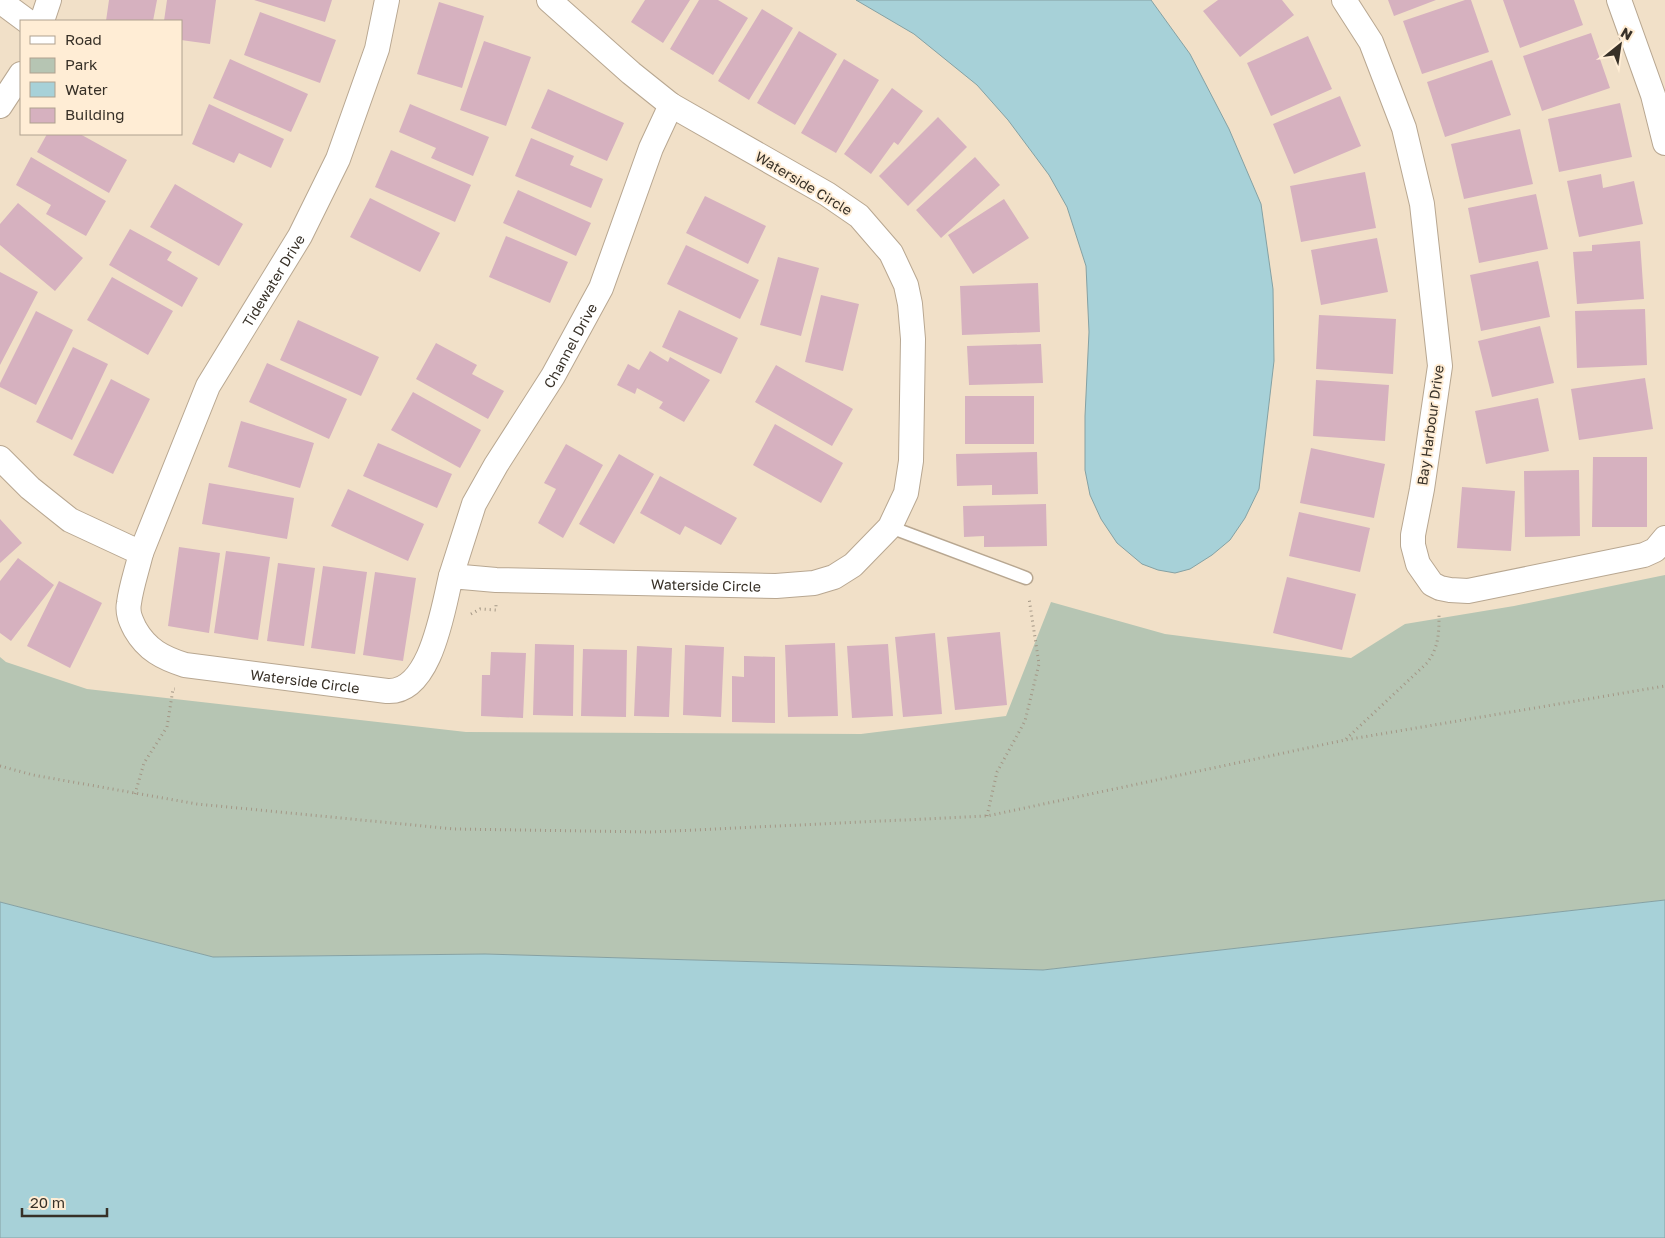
<svg xmlns="http://www.w3.org/2000/svg" width="1665" height="1238" font-family="'Golos Text',sans-serif">
<style>
.green{fill:#b6c5b3}
.water{fill:#a7d1d8;stroke:#85a1a3}
.building{fill:#d6b1bf}
.lines{fill:none;stroke-linecap:round;stroke-linejoin:round}
.lane-casing{stroke:#b8a791;stroke-width:15}
.street-casing{stroke:#b8a791;stroke-width:26}
.path{stroke:#a39685;stroke-width:3;stroke-dasharray:1 4;stroke-linecap:butt}
.lane{stroke:#fff;stroke-width:12}
.street{stroke:#fff;stroke-width:24}
.labels{text-anchor:middle;dominant-baseline:central;stroke-width:4;stroke-linejoin:round;paint-order:stroke}
.street-label{font-size:14px;fill:#373027;stroke:#ffedd5}
</style>
<rect width="100%" height="100%" fill="#f1e0c8"/>
<path class="green" d="M1665 575V900L1043 970 485 954 213 957 0 902V657L6 662 87 689 466 732 861 734 1006 716 1051 602 1165 634 1351 658 1405 624 1514 606Z"/>
<path class="water" d="M856 0H1151L1190 54 1229 129 1261 204 1273 289 1274 361 1259 489 1245 518 1230 540 1212 555 1190 569 1175 573 1158 570 1142 564 1117 543 1101 519 1090 495 1085 470V416L1089 332 1086 266 1067 207 1049 175 1008 120 977 85 914 34Z
M1665 900V1238H0V902L213 957 485 954 1043 970Z"/>
<path class="building" d="M109 0H157L153 21H106Z
M167 0H216L210 44 181 40V21H164Z
M254 0H332L325 22Z
M645 0H690L663 43 631 22Z
M699 0H718L748 18 713 75 670 49Z
M1218 0H1282L1294 15 1240 57 1203 11Z
M1388 0H1436L1394 16Z
M1465 0H1471L1489 52 1422 74 1403 21Z
M1503 0H1574L1583 25 1520 48Z
M439 2 484 16 462 88 417 74Z
M762 9 793 28 749 100 718 81Z
M260 12 336 40 320 83 244 55Z
M799 31 837 54 795 125 757 103Z
M1591 33 1610 88 1542 111 1523 56Z
M1308 36 1332 89 1271 116 1247 63Z
M484 41 531 57 506 126 460 110Z
M230 59 308 94 291 132 213 98Z
M844 59 879 80 836 153 801 133Z
M1492 60 1511 115 1445 137 1427 82Z
M892 88 923 111 898 145 894 142 871 174 844 154Z
M548 89 624 123 607 161 531 128Z
M1340 96 1361 146 1294 174 1273 124Z
M1620 103 1632 157 1559 172 1548 119Z
M209 104 284 139 271 168 239 153 234 163 192 144Z
M410 104 489 137 473 176 431 158 436 148 399 132Z
M938 117 967 147 908 206 879 176Z
M1520 129 1533 184 1464 199 1451 144Z
M47 134H80L127 160 109 193 37 152Z
M531 138 574 156 570 165 603 179 591 208 515 176Z
M391 150 471 185 455 222 375 187Z
M31 157 106 201 86 236 46 214 51 205 16 185Z
M975 157 1000 185 941 238 916 210Z
M1365 172 1376 228 1301 242 1290 186Z
M1601 174 1603 188 1634 181 1643 224 1579 237 1567 181Z
M175 184 243 224 219 266 150 227Z
M518 190 591 223 576 256 503 223Z
M1536 194 1548 249 1479 263 1468 208Z
M705 196 766 226 748 264 686 233Z
M370 198 440 233 420 272 350 237Z
M1004 199 1029 238 973 274 948 235Z
M18 203 83 258 55 291 0 245V224Z
M130 229 172 252 167 260 198 278 182 307 109 265Z
M506 236 568 262 550 303 489 277Z
M1377 238 1388 292 1321 305 1311 250Z
M1640 241 1644 299 1577 304 1573 252 1592 251V245Z
M686 245 759 280 740 319 667 284Z
M778 257 819 268 801 336 760 325Z
M1538 261 1550 317 1481 331 1470 275Z
M0 272 38 292 0 365Z
M112 277 173 311 148 355 87 320Z
M1038 283 1040 332 962 335 960 286Z
M821 295 859 304 843 371 805 362Z
M1645 309 1647 365 1577 368 1575 311Z
M679 310 738 338 721 374 662 347Z
M36 311 73 330 36 405 0 387V383Z
M1319 315 1396 319 1393 374 1316 369Z
M298 320 379 357 361 396 280 360Z
M1540 326 1554 383 1492 397 1478 341Z
M436 343 477 365 472 374 504 391 488 419 416 379Z
M1041 344 1043 383 969 385 967 346Z
M73 347 108 364 72 440 36 422Z
M650 351 668 362 670 357 710 380 684 422 659 408 663 402 637 388 635 394 617 385 628 364 639 370Z
M267 363 347 399 329 439 249 402Z
M776 365 853 409 832 446 755 402Z
M1645 378 1653 429 1579 440 1571 389Z
M111 379 150 399 113 474 73 455Z
M1316 380 1389 385 1385 441 1313 436Z
M413 392 481 430 460 468 391 430Z
M965 396H1034V444H965Z
M1538 398 1549 451 1486 464 1475 411Z
M241 421 314 443 300 488 228 467Z
M775 424 843 463 821 503 753 465Z
M378 443 452 474 437 508 363 476Z
M566 444 603 465 563 538 538 523 556 489 544 483Z
M1311 448 1385 464 1374 518 1300 503Z
M1037 452 1038 494 992 495V485L957 486 956 454Z
M619 454 654 474 614 544 579 524Z
M1593 457H1647V527H1592Z
M1579 470 1580 536 1525 537 1524 471Z
M660 476 737 518 721 545 685 526 680 535 640 513Z
M209 483 294 498 287 539 202 524Z
M1462 487 1515 491 1511 551 1457 548Z
M348 489 424 524 408 561 331 526Z
M1046 504 1047 546 984 547V536L964 537 963 506Z
M1299 512 1370 528 1360 572 1289 556Z
M0 519 22 543 0 563Z
M179 547 220 553 209 633 168 626Z
M226 551 270 557 258 640 214 633Z
M18 558 54 585 11 641 0 633V581Z
M278 563 315 568 304 646 267 641Z
M323 566 367 572 355 654 311 648Z
M375 572 416 578 403 661 363 655Z
M1287 577 1356 594 1342 650 1273 633Z
M59 581 102 603 70 668 27 646Z
M1000 632 1007 705 955 710 947 637Z
M935 633 942 714 903 717 895 637Z
M835 643 838 716 788 717 785 645Z
M535 644 574 645 573 716 533 715Z
M888 644 893 716 852 718 847 646Z
M685 645 724 647 721 717 683 715Z
M637 646 672 648 669 717 634 716Z
M583 649 627 650 626 717 581 716Z
M491 652 526 653 523 718 481 716 482 675H490Z
M744 656 775 657V723L732 722V676L744 677Z"/>
<g class="lines">
<defs>
<path id="lane" d="M890 527 1026 578"/>
<g id="street">
<path d="M1344 0 1371 42 1404 128 1422 204 1440 366 1422 489 1413 535V545L1418 564 1432 584 1440 588 1450 590 1468 591 1644 555 1655 550 1665 538"/>
<path d="M1619 0 1653 95 1665 143"/>
<path d="M0 1 27 21"/>
<path d="M42 21 49 0"/>
<path d="M0 106 21 74"/>
<path id="s1" d="M0 458 30 488 70 520 141 553C137 570 131 587 129 603 127 613 131 621 135 629 147 650 163 658 185 665L387 691C431 694 443 608 451 576L496 580 776 586 814 583 834 577 853 565 890 527 906 493 911 461 913 339 910 304 906 285 891 253 859 216 827 194 671 105 631 73 549 0"/>
<path id="s2" d="M141 553 208 386 300 236 338 159 377 49 387 0"/>
<path id="s3" d="M451 576 474 504 496 465 553 376 601 288 651 148 671 105"/>
</g>
</defs>
<use href="#lane" class="lane-casing"/>
<use href="#street" class="street-casing"/>
<path class="path" d="M471 614 480 609 496 610V605
M1346 739 1427 663C1439 647 1439 633 1439 614
M0 766 33 775 197 804 454 829 652 832 987 816 1345 740 1665 686
M135 794 144 763 167 727 173 689H175
M987 816 997 772 1025 721 1039 664 1029 598"/>
<use href="#lane" class="lane"/>
<use href="#street" class="street"/>
</g>
<g class="labels">
<g class="street-label">
<text transform="translate(804 183) rotate(31)">Waterside Circle</text>
<text stroke="none"><textPath href="#s2" startOffset="304">Tidewater Drive</textPath></text>
<text stroke="none"><textPath href="#s3" startOffset="261">Channel Drive</textPath></text>
<text transform="translate(1430 425) rotate(-82)">Bay Harbour Drive</text>
<text stroke="none"><textPath href="#s1" startOffset="914">Waterside Circle</textPath></text>
<text stroke="none"><textPath href="#s1" startOffset="435">Waterside Circle</textPath></text>
</g>
</g>
<rect x="20" y="20" width="162" height="115" fill="#ffedd5" stroke="#afa18f"/>
<rect x="30" y="36" width="25" height="8" fill="#ffffff" stroke="#afa18f"/>
<text x="65" y="45" font-size="15" fill="#373027">Road</text>
<rect x="30" y="58" width="25" height="15" fill="#b6c5b3" stroke="#afa18f"/>
<text x="65" y="70" font-size="15" fill="#373027">Park</text>
<rect x="30" y="82" width="25" height="15" fill="#a7d1d8" stroke="#afa18f"/>
<text x="65" y="95" font-size="15" fill="#373027">Water</text>
<rect x="30" y="108" width="25" height="15" fill="#d6b1bf" stroke="#afa18f"/>
<text x="65" y="120" font-size="15" fill="#373027">Building</text>
<g transform="translate(1620 45) rotate(30)" stroke="#ffedd5" stroke-width="4" paint-order="stroke">
<path d="M0-4L9 19L0 12L-9 19Z" fill="#373027"/>
<text y="-8" font-size="14" font-weight="bold" text-anchor="middle" fill="#373027">N</text>
</g>
<path d="M22 1208v8h85v-8" fill="none" stroke="#373027" stroke-width="2.5"/>
<text x="30" y="1208" font-size="15" fill="#373027" stroke="#ffedd5" stroke-width="4" paint-order="stroke">20 m</text>
</svg>
